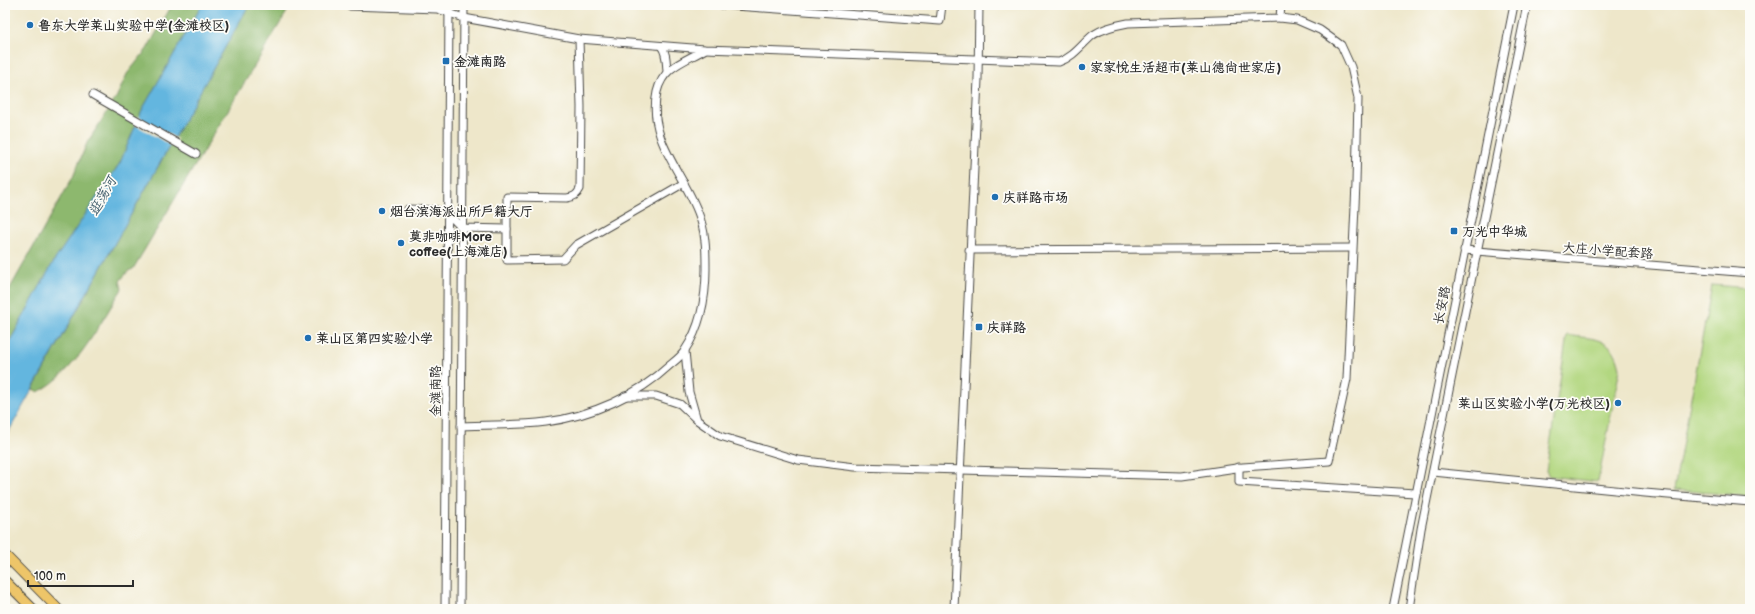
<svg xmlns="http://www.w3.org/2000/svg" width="1755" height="614" viewBox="0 0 1755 614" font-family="'Balsamiq Sans','LXGW WenKai TC',sans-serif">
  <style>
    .green { fill: #b2d780; stroke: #6e8156 }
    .forest { fill: #8db86e; stroke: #5c724c }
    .water { fill: #63b6df; stroke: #477085 }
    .pier { fill: #eee7ca }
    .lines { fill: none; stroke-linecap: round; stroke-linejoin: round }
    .minor-casing { stroke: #484743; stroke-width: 9 }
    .major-casing { stroke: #484743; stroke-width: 11 }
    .minor { stroke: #fff; stroke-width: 7 }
    .major { stroke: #edc569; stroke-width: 9 }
    .poi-dot { fill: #1f6fb2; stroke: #fdfcf7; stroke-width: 1.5 }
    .labels { text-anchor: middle; stroke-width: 3.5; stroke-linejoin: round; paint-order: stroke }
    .poi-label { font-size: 13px; font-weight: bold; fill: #2b2b2b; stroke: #fdfcf7; text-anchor: start }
    .street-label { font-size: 13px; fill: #2b2b2b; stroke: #fdfcf7 }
    .water-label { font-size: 14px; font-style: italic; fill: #3f5c6a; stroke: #fdfcf7 }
  </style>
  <rect width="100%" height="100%" fill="#fdfcf7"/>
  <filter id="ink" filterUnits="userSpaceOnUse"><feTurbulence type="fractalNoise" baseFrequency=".025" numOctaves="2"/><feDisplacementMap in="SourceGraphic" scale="8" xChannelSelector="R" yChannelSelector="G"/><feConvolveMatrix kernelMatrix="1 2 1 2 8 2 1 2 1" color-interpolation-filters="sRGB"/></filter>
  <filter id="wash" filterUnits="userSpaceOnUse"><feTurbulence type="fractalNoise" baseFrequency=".012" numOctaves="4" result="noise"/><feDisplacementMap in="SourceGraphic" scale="16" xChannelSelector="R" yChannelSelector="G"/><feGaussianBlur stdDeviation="0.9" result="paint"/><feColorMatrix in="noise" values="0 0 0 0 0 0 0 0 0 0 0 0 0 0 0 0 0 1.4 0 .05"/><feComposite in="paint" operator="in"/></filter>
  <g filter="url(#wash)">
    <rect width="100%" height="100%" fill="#eee7ca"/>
    <g class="green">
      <path d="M1712,285L1750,288V496L1674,490Z"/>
      <path d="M1567,335C1595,340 1613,335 1620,368L1598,482L1549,476L1546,471Z"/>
    </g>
    <g class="forest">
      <path d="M172,5H202L142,110L120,163L54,261L5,350V297L73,177L87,143L116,98L127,74L147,49Z"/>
      <path d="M249,5H291L133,269L128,271L120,281L122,289C100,323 75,374 38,392L33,389Z"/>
    </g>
    <path class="water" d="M202,5H249L5,438V350L54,261L120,163L142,110Z"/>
    <path class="pier" d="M137,116L177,139L173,147L134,124Z"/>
  </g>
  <g filter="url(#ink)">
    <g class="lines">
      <defs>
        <g id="minor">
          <path d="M722,5L940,21L942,5"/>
          <path d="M350,6L437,9L464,18L579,39L705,49L1059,62C1074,57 1082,44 1093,35C1103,28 1117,25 1128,23L1280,18L1281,5"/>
          <path d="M661,46C667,53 666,62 667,71"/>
          <path d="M93,95L196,154"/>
          <path d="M408,209L437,210L448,214L462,228L507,229V197L567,198C574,197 577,195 580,189L581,107L579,39"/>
          <path d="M507,229V260L563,259L576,245L684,183"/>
          <path d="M969,250L1352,248"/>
          <path d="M1464,250L1750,273"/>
          <path d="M685,351L689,392L697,420L720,436L798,460L855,467L1182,476L1243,467L1329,461L1347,379L1356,184L1358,98L1351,67L1341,45L1320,30L1297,20L1280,18"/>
          <path d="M625,396H656L680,404L696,419"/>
          <path d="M461,426C489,424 518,426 546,422C591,416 637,396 670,365C675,361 682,356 685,350C701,326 706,296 706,269C706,253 706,237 701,221C689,178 646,142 657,92C663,67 683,62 704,50"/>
          <path d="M1239,467V482L1415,493"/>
          <path d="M1433,472L1645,493L1750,502"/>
          <path d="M445,609L449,5"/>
          <path d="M460,609L464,5"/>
          <path d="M954,609L978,79L979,5"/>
          <path d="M1393,609L1514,5"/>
          <path d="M1409,609L1421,529L1527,5"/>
        </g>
        <g id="major">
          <path d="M5,555L58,609"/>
          <path d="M5,581L33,609"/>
        </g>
      </defs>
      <use href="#minor" class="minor-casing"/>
      <use href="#major" class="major-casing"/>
      <use href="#minor" class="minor"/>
      <use href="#major" class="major"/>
    </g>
  </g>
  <g class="poi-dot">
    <circle cx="30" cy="25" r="4"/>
    <rect x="442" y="57" width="8" height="8" rx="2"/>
    <circle cx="1082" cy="67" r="4"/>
    <circle cx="995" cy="197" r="4"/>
    <circle cx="382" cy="211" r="4"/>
    <rect x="1450" y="227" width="8" height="8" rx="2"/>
    <circle cx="401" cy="243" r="4"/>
    <rect x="975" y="323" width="8" height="8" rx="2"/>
    <circle cx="308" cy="338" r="4"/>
    <circle cx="1618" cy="403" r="4"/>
  </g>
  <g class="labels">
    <g class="poi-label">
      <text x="38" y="30">鲁东大学莱山实验中学(金滩校区)</text>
      <text x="454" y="66">金滩南路</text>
      <text x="1090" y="72">家家悦生活超市(莱山德尚世家店)</text>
      <text x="1003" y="202">庆祥路市场</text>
      <text x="390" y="216">烟台滨海派出所户籍大厅</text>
      <text x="1462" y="236">万光中华城</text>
      <text x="409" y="241">莫非咖啡More<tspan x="409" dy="15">coffee(上海滩店)</tspan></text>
      <text x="987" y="332">庆祥路</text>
      <text x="316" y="343">莱山区第四实验小学</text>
      <text x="1610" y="408" text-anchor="end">莱山区实验小学(万光校区)</text>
    </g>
    <g class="street-label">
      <text transform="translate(1608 250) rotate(4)" y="5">大庄小学配套路</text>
      <text transform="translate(1441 305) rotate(-79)" y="5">长安路</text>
      <text transform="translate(435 391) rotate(-90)" y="5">金滩南路</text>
    </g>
    <g class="water-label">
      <text transform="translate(102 196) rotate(-61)" y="5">逛荡河</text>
    </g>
  </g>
  <rect width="1755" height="614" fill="none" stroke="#fdfcf7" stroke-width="20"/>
  <path d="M28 580v6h105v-6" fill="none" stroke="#2b2b2b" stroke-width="2"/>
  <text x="34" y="580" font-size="12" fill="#2b2b2b" stroke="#fdfcf7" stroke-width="3" paint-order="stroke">100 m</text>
</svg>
